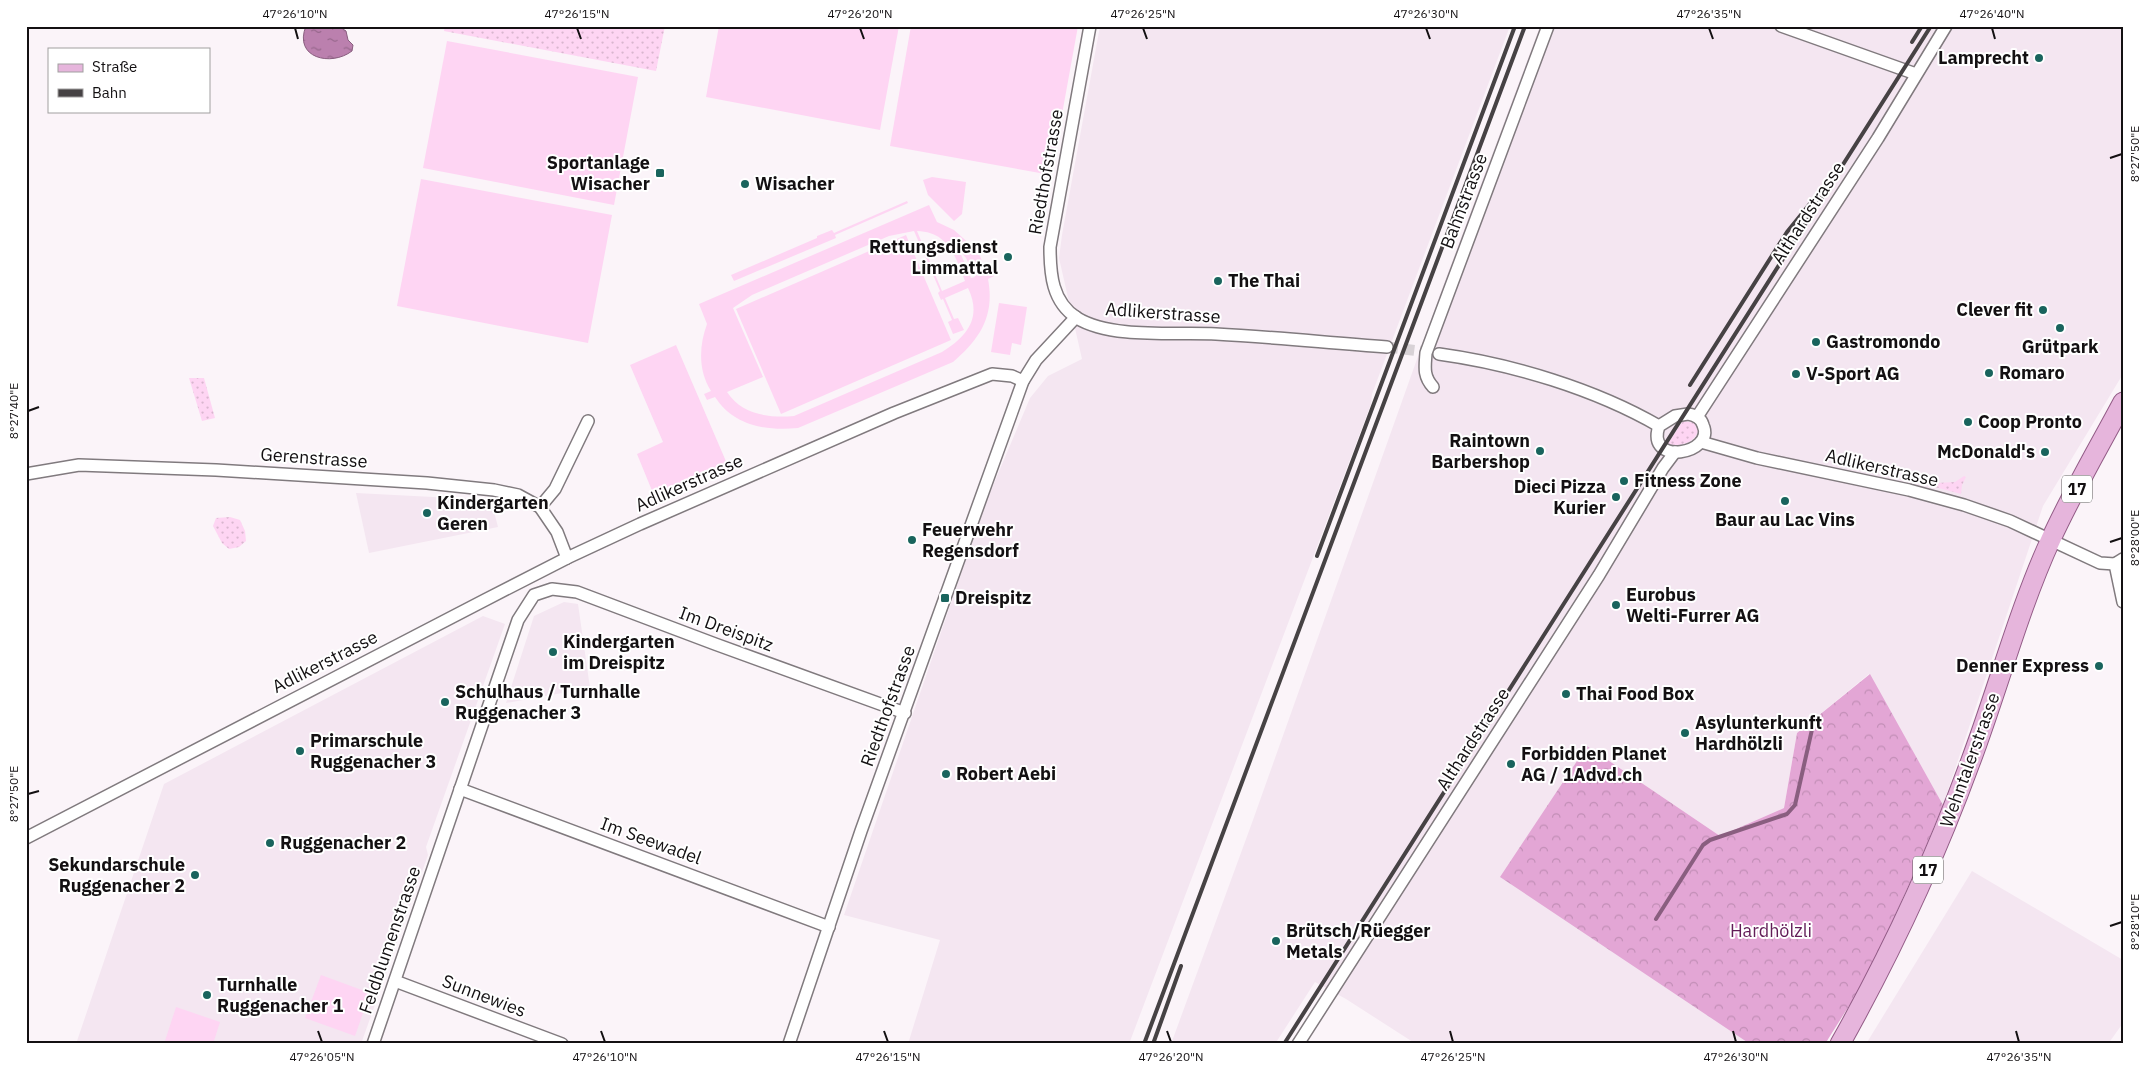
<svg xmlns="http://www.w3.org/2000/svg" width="2149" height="1070" viewBox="0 0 2149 1070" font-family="'IBM Plex Sans',sans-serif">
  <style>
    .built { fill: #f4e6f1 }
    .grass { fill: url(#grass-dots) }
    .forest { fill: url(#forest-crowns) }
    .pitch { fill: #fed5f3; fill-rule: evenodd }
    .water { fill: url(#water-ripples); stroke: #895e7f }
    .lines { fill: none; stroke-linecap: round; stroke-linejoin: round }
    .stream { stroke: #895e7f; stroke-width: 4 }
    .minor-tunnel { stroke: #d8d2d6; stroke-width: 11; stroke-dasharray: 11 5.5; stroke-linecap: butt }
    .minor-casing { stroke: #807a7e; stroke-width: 14 }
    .primary-casing { stroke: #925b86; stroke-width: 21 }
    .minor { stroke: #fff; stroke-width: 11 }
    .primary { stroke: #e6b5dc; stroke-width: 19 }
    .rail { stroke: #464244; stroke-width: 4 }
    .ticks { fill: none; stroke: #131012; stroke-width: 2 }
    .poi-dot { fill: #19645d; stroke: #fff; stroke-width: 2 }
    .labels { text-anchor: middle; stroke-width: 4; stroke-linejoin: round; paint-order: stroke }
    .shield { fill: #fff; stroke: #5a5859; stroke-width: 1 }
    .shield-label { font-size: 16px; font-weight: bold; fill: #131012 }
    .poi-label { font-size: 18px; font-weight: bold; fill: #131012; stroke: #fff; text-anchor: start }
    .street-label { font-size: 18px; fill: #131012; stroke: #fff }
    .park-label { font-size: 18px; fill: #621c57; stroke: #fff }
    .neatline { fill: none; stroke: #131012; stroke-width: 2 }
    .ticks-label { font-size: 12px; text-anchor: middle; fill: #131012 }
  </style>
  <defs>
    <pattern id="grass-dots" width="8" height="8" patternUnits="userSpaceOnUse" patternTransform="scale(1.25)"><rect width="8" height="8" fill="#fed5f3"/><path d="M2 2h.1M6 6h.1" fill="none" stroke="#d9b6cf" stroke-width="1.8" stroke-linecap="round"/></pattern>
    <pattern id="forest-crowns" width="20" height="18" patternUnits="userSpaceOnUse" patternTransform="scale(1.25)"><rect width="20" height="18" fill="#e3a6d5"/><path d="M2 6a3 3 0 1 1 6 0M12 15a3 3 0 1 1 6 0" fill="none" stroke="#c28eb6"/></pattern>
    <pattern id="water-ripples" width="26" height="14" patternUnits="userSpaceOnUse" patternTransform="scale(1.25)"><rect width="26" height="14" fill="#bb80ae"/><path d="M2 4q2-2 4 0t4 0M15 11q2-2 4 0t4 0" fill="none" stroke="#97678c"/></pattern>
  </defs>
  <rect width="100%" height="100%" fill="#fbf4f9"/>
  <g class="built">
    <path d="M1100,26H1510L1372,394L1371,404L1129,1044H908L940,940L844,915L984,507L1030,398L1048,376L1082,359L1059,258L1062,235Z"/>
    <path d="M1540,26H2123V374L2043,506L1943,805L1869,674L1797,733L1784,808L1720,836L1587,746L1750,1044H1416L1346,999L1315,982L1275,1044H1171L1253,820L1443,286Z"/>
    <path d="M356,493L491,500L498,527L369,553Z"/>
    <path d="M564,602L578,604L590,688L506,703L534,616Z"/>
    <path d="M483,616L505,624L426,847L428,855L361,1044H76L164,784Z"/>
    <path d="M1972,871L2123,960V1023L2108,1044H1866Z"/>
  </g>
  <g class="grass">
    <path d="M445,26H665L656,71L444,31Z"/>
    <path d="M189,378H204L215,418L202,421Z"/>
    <path d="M1683,421L1694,423L1698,431C1694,443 1680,447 1668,444Z"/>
    <path d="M1964,476L1966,477L1962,485L1961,494L1935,487L1937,483L1955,482Z"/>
    <path d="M230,517L240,520L245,531L246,541L239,547L229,549L222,543L213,526L216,518Z"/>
  </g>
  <path class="forest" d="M1870,674L1943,805L1922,856L1866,979L1825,1044H1750L1500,877L1587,746L1720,836L1784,808L1797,733Z"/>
  <g class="pitch">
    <path d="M719,26H899L880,130L706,97Z"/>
    <path d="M911,26H1078L1051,175L890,146Z"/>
    <path d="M447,41L638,77L614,205L423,168Z"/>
    <path d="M932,177L966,182L962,214L954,221L928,195L923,180Z"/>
    <path d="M421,179L612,215L588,343L397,306Z"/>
    <path d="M907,201L908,203L835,235L836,238L734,281L731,275L817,238V236L832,230L834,233Z"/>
    <path d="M929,205L937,222L954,230L972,246L980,256L986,272L993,269L994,276L988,279C995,316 980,339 953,362L798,428C766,431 734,426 715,397L707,400L704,394L711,391C698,370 699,346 707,324L699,304ZM914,231L940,291L938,293L941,300L943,299L952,320L948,322L953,334L964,330L958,318L954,319L945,298L968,288C982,317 968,336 942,352L794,416C769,418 742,415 727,392L763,377L733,308L752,295L889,236ZM917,231C948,232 955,255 965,281L942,291ZM959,250L966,258L975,277L971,278Z"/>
    <path d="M906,235L951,340L781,414L736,309Z"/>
    <path d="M999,303L1027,307L1021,345L1012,343L1010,355L991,352Z"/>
    <path d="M676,345L728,466L655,498L637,454L663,442L630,365Z"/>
    <path d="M321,975L370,993L355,1036L305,1018Z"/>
    <path d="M176,1007L220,1022L213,1044H164Z"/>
  </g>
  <path class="water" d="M306,26H329L332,29L340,27L346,31L348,40L353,45L352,51C331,67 293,58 306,26Z"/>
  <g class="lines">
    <path class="stream" d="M1656,919L1703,845L1710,840L1787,814L1795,805L1813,725"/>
    <path class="minor-tunnel" d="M1387,347L1435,353"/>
    <defs>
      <g id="minor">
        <path d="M1090,26L1050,247C1050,274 1052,302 1077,318C1111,339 1176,332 1216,334C1273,337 1330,343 1387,347"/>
        <path d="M1781,26L1916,74"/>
        <path d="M1439,354C1512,364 1595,389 1659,426"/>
        <path d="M1433,387C1423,376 1425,367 1426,353L1548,26"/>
        <path d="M1688,414C1695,415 1701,418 1703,425C1716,454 1645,467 1659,426L1675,416Z"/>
        <path d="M1697,417L1878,138L1946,26"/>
        <path d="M1701,442L1757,458L1909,490L1964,505L2010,521L2100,563L2115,564L2123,559"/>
        <path d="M26,474L79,465L216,470L427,483L494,490L518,495L540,507L557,532L567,558"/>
        <path d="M540,507L555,489L588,421"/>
        <path d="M2115,564L2123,602"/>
        <path d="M460,789L829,927"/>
        <path d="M26,838L485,600L567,558L640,524L894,413L992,374L1012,376L1023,381"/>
        <path d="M395,981L562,1044"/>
        <path d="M373,1044L518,620L534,595L552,589L577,592L715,644L905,713"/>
        <path d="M789,1044L861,831L1023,381L1036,360L1076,317"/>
        <path d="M1298,1044L1599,575L1663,468L1675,452"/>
      </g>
      <path id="primary" d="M1840,1044C1891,953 1934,861 1970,763C1998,689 2018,611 2051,539C2072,493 2099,447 2123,402"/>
    </defs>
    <use href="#minor" class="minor-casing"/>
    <use href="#primary" class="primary-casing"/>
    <use href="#minor" class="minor"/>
    <use href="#primary" class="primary"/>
    <g class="rail">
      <path d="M1912,42L1922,26"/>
      <path d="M1690,385L1787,232L1822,189"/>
      <path d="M1317,556L1515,26"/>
      <path d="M1144,1044L1525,26"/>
      <path d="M1153,1044L1181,966"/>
      <path d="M1284,1044L1931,26"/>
    </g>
  </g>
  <path class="ticks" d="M295,28L298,39M577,28L581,39M860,28L864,39M1143,28L1147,39M1426,28L1430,39M1709,28L1713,39M1992,28L1995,39M2110,158L2122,154M28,411L39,407M2110,542L2122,538M28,794L39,791M2110,926L2122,922M318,1031L322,1042M601,1031L605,1042M884,1031L888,1042M1167,1031L1171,1042M1450,1031L1453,1042M1733,1031L1736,1042M2016,1031L2019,1042"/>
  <g class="poi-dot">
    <circle cx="2039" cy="58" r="5"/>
    <rect x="655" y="168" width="10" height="10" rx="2.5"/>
    <circle cx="745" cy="184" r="5"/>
    <circle cx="1008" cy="257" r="5"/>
    <circle cx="1218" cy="281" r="5"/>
    <circle cx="2043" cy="310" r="5"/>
    <circle cx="2060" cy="328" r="5"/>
    <circle cx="1816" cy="342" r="5"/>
    <circle cx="1989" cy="373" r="5"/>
    <circle cx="1796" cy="374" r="5"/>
    <circle cx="1968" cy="422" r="5"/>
    <circle cx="1540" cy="451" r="5"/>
    <circle cx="2045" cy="452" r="5"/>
    <circle cx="1624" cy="481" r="5"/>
    <circle cx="1616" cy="497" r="5"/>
    <circle cx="1785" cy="501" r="5"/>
    <circle cx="427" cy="513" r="5"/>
    <circle cx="912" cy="540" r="5"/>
    <rect x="940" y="593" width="10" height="10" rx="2.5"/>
    <circle cx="1616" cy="605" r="5"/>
    <circle cx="553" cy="652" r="5"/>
    <circle cx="2099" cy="666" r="5"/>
    <circle cx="1566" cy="694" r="5"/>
    <circle cx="445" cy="702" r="5"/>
    <circle cx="1685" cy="733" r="5"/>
    <circle cx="300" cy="751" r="5"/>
    <circle cx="1511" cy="764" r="5"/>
    <circle cx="946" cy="774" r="5"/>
    <circle cx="270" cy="843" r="5"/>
    <circle cx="195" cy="875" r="5"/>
    <circle cx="1276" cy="941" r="5"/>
    <circle cx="207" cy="995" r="5"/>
  </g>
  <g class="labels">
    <g class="shield">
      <rect x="2062" y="475.5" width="30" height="27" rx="4"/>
      <rect x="1913" y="856.5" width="30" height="27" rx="4"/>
    </g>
    <g class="shield-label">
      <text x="2077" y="495">17</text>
      <text x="1928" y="876">17</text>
    </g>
    <g class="poi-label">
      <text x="2029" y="64" text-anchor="end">Lamprecht</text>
      <text x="650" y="169" text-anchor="end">Sportanlage<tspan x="650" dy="21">Wisacher</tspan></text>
      <text x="755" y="190">Wisacher</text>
      <text x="998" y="253" text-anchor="end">Rettungsdienst<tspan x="998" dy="21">Limmattal</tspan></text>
      <text x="1228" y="287">The Thai</text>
      <text x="2033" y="316" text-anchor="end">Clever fit</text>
      <text x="1826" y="348">Gastromondo</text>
      <text x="2060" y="353" text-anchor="middle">Grütpark</text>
      <text x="1999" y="379">Romaro</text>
      <text x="1806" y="380">V-Sport AG</text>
      <text x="1978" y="428">Coop Pronto</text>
      <text x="1530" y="447" text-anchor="end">Raintown<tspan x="1530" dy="21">Barbershop</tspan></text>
      <text x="2035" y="458" text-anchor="end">McDonald's</text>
      <text x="1634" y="487">Fitness Zone</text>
      <text x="1606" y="493" text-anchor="end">Dieci Pizza<tspan x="1606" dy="21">Kurier</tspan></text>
      <text x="437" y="509">Kindergarten<tspan x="437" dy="21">Geren</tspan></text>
      <text x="1785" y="526" text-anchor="middle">Baur au Lac Vins</text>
      <text x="922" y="536">Feuerwehr<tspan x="922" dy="21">Regensdorf</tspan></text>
      <text x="1626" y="601">Eurobus<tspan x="1626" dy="21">Welti-Furrer AG</tspan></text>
      <text x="955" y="604">Dreispitz</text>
      <text x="563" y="648">Kindergarten<tspan x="563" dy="21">im Dreispitz</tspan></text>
      <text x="2089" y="672" text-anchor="end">Denner Express</text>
      <text x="455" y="698">Schulhaus / Turnhalle<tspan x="455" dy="21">Ruggenacher 3</tspan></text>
      <text x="1576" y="700">Thai Food Box</text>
      <text x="1695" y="729">Asylunterkunft<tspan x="1695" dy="21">Hardhölzli</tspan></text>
      <text x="310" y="747">Primarschule<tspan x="310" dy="21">Ruggenacher 3</tspan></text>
      <text x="1521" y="760">Forbidden Planet<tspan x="1521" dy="21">AG / 1Advd.ch</tspan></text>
      <text x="956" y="780">Robert Aebi</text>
      <text x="280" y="849">Ruggenacher 2</text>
      <text x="185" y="871" text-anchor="end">Sekundarschule<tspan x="185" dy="21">Ruggenacher 2</tspan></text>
      <text x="1286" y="937">Brütsch/Rüegger<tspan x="1286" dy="21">Metals</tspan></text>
      <text x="217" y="991">Turnhalle<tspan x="217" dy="21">Ruggenacher 1</tspan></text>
    </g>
    <g class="street-label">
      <text transform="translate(1046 172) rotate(-80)" y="6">Riedthofstrasse</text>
      <text transform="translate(1464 201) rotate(-69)" y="6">Bahnstrasse</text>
      <text transform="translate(1808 213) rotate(-57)" y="6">Althardstrasse</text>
      <text transform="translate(1163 313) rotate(4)" y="6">Adlikerstrasse</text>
      <text transform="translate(314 458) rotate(4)" y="6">Gerenstrasse</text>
      <text transform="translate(1882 468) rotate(13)" y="6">Adlikerstrasse</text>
      <text transform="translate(689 483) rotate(-24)" y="6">Adlikerstrasse</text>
      <text transform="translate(726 629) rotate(20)" y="6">Im Dreispitz</text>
      <text transform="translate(325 662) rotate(-27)" y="6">Adlikerstrasse</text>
      <text transform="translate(888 706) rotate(-70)" y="6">Riedthofstrasse</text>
      <text transform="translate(1473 739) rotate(-57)" y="6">Althardstrasse</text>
      <text transform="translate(1970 760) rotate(-70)" y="6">Wehntalerstrasse</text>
      <text transform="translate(651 841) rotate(20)" y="6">Im Seewadel</text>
      <text transform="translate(390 940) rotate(-71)" y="6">Feldblumenstrasse</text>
      <text transform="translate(484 996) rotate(21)" y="6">Sunnewies</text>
    </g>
    <g class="park-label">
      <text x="1771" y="937">Hardhölzli</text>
    </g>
  </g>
  <rect width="2149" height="1070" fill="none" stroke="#ffffff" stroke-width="55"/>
  <rect x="48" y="48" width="162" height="65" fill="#ffffff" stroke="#a19fa0"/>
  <rect x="58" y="64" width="25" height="8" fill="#e6b5dc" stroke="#a19fa0"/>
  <text x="92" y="72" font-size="15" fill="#131012">Straße</text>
  <rect x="58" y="89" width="25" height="8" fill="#464244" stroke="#a19fa0"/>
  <text x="92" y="98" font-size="15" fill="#131012">Bahn</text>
  <rect x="28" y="28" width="2094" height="1014" class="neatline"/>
  <g class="ticks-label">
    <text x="295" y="18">47°26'10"N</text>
    <text x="577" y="18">47°26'15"N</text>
    <text x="860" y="18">47°26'20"N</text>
    <text x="1143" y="18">47°26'25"N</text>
    <text x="1426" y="18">47°26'30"N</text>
    <text x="1709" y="18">47°26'35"N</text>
    <text x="1992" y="18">47°26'40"N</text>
    <text transform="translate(2135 154) rotate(-90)" y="4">8°27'50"E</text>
    <text transform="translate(14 411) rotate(-90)" y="4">8°27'40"E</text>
    <text transform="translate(2135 538) rotate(-90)" y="4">8°28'00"E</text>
    <text transform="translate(14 794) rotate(-90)" y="4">8°27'50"E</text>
    <text transform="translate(2135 922) rotate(-90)" y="4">8°28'10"E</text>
    <text x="322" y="1061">47°26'05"N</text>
    <text x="605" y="1061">47°26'10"N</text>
    <text x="888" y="1061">47°26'15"N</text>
    <text x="1171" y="1061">47°26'20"N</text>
    <text x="1453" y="1061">47°26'25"N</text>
    <text x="1736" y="1061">47°26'30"N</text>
    <text x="2019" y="1061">47°26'35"N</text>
  </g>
</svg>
